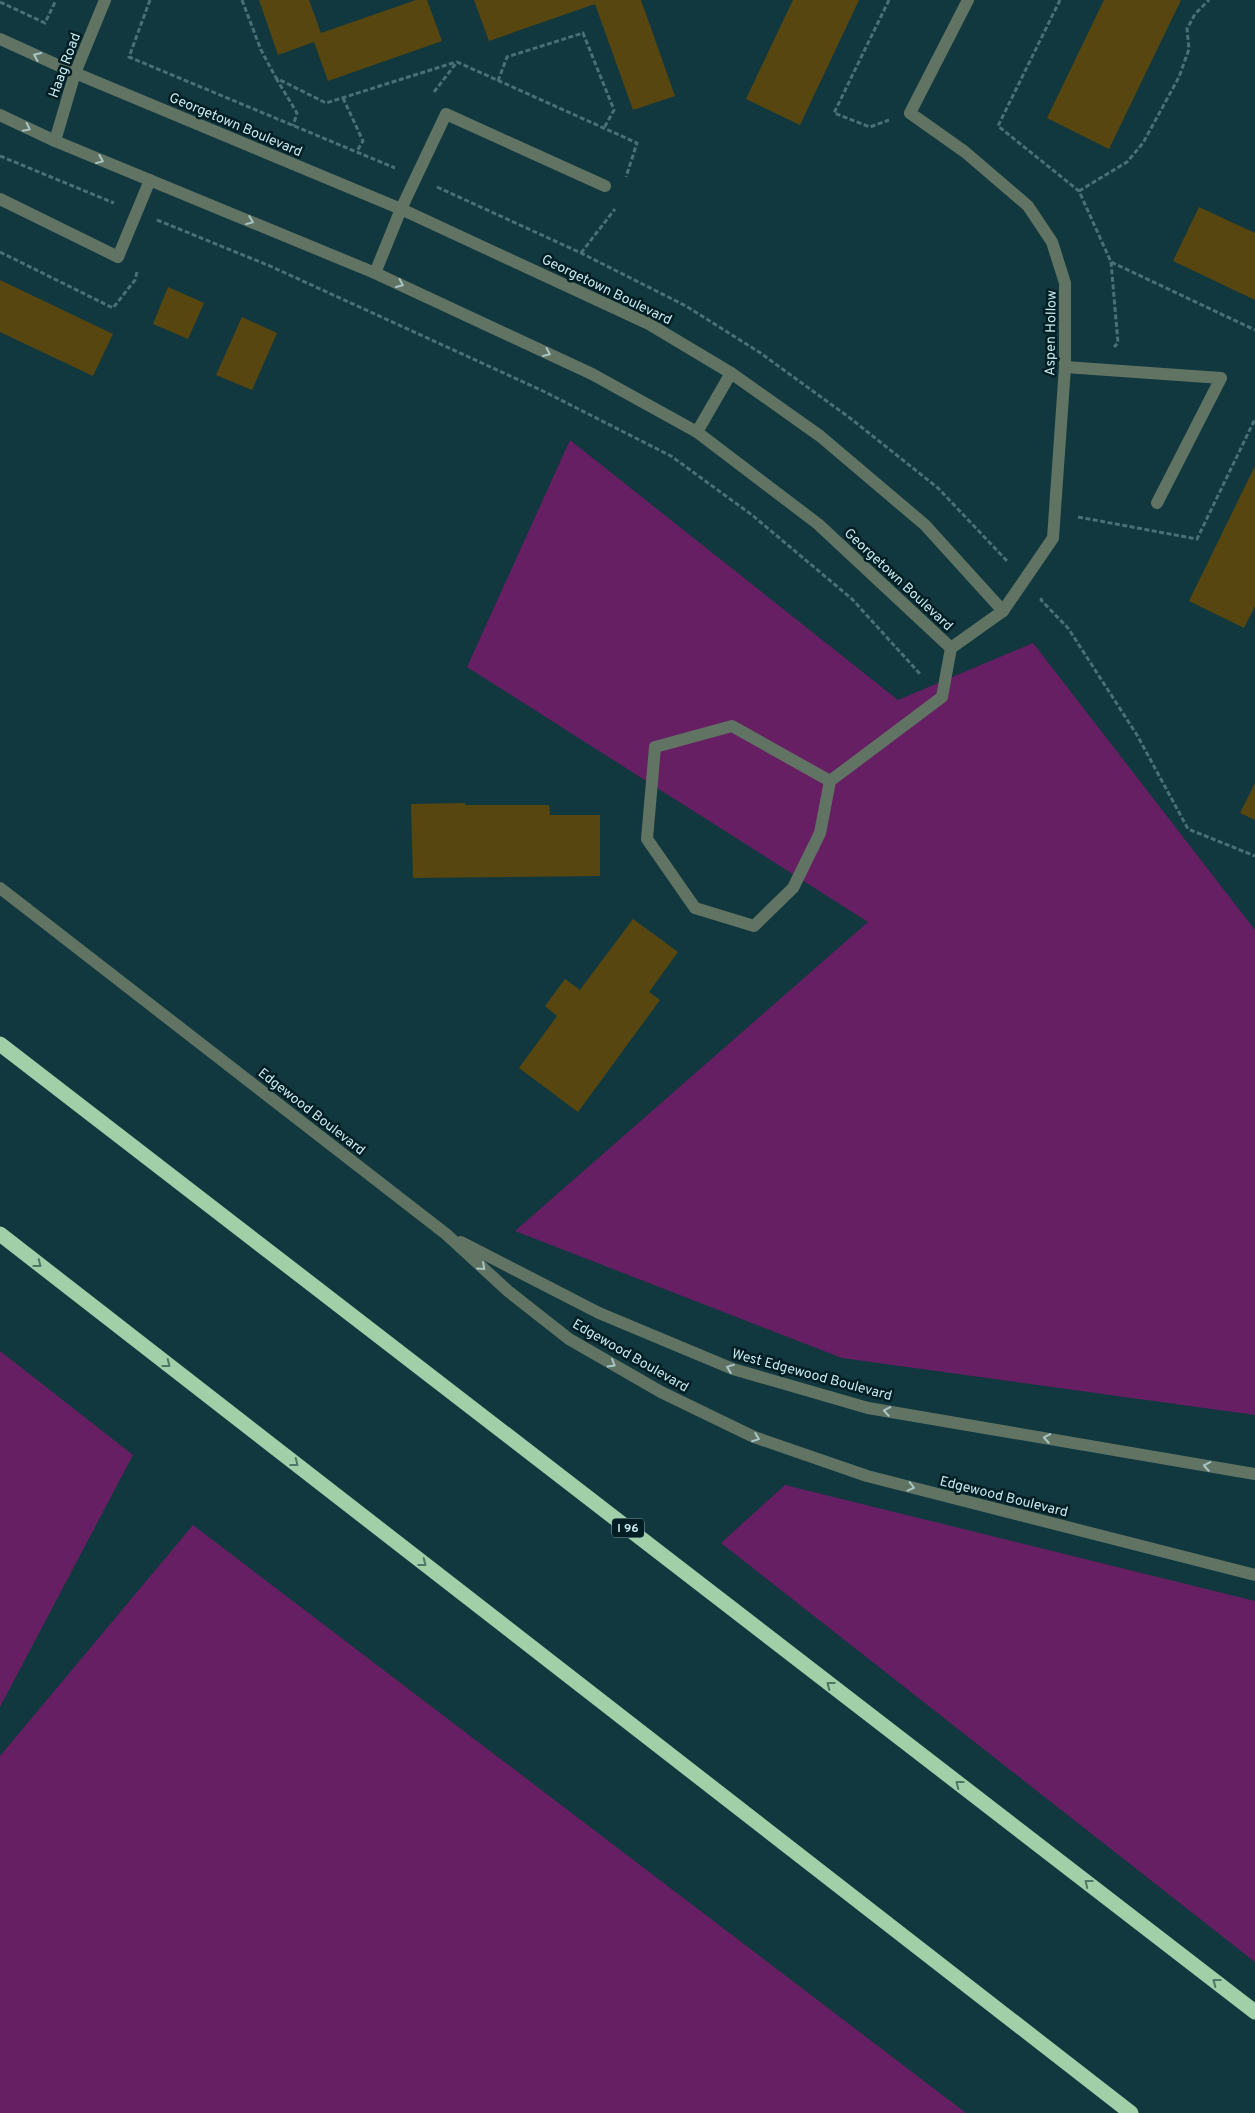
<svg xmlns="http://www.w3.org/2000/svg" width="1255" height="2113" viewBox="0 0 1255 2113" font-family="Overpass,sans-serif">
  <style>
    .green { fill: #661f62 }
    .building { fill: #584610 }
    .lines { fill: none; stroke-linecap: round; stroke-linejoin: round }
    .path { stroke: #4a6f76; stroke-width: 3; stroke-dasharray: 5 2.5; stroke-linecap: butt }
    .minor { stroke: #617464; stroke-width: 12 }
    .highway { stroke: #a0cfa8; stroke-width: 15 }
    .oneway { stroke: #a8c5c5 }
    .oneway2 { stroke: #507666 }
    .labels { text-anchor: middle; stroke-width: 5; stroke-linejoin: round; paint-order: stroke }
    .shield { fill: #001e23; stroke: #8babb2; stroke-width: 1 }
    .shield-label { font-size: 12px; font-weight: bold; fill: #c6e8ef }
    .street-label { font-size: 14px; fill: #c6e8ef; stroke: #001e23 }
  </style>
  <rect width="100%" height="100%" fill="#11383e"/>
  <g class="green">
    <path d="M570,440L898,700L1033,643L1255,930V1415L842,1358L515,1231L868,922L467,667Z"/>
    <path d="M0,1351L133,1455L0,1707Z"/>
    <path d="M785,1485L1255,1601V1962L721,1543Z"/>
    <path d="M193,1525L966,2113H0V1756Z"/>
  </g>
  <g class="building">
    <path d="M259,0H309L321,33L416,0H427L442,41L328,81L314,42L278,55Z"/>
    <path d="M474,0H641L675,96L633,110L595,4L489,41Z"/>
    <path d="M793,0H859L800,125L746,99Z"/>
    <path d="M1104,0H1181L1109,149L1047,118Z"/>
    <path d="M1199,207L1255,233V300L1173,261Z"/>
    <path d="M0,280L113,334L93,376L0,332Z"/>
    <path d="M168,287L204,303L188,339L153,324Z"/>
    <path d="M242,317L277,333L252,390L216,375Z"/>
    <path d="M1255,466V606L1244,628L1189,601Z"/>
    <path d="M1255,783V820L1240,813Z"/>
    <path d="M465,803V805H549L550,815H600V876L413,878L411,804Z"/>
    <path d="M633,919L678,952L649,992L660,1000L578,1112L519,1068L557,1016L545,1006L565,979L580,990Z"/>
  </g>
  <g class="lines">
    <g class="path">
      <path d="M150,0L129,57L395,168"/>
      <path d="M242,0L261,50L276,78L326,103L456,62"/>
      <path d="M889,0L834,113L870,127L889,120"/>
      <path d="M1060,0L998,126L1079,191L1111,262L1255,330"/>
      <path d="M0,2L45,23L56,0"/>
      <path d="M276,78L297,113L293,126"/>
      <path d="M498,81L507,57L583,33L614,110L604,128"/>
      <path d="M434,92L457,62L637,143L626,177"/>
      <path d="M343,98L363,141L357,151"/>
      <path d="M0,156L114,203"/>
      <path d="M437,187L581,253L686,306L759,352L850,418L938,488L1008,562"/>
      <path d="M1079,191L1127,162L1143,143L1179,77L1189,49L1187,29L1195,14L1209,0"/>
      <path d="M157,220L270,266L543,391L671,456L752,515L852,599L921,675"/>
      <path d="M0,252L113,308L135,280L137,272"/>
      <path d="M581,253L615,209"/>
      <path d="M1111,262L1118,343L1114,347"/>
      <path d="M1078,517L1197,539L1255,419"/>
      <path d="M1042,598L1041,600L1068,628L1137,735L1188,829L1255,856"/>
    </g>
    <g class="minor">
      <path d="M968,0L910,113L965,152L1028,206L1052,242L1065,283V367L1053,538L1003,611"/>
      <path d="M0,39L75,73L401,209L649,324L731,373L820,436L925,525L1003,611L951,648L818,524L697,432L592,374L375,273L55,141L0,115"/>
      <path d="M55,141L75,73L105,0"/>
      <path d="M0,199L118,257L150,180"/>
      <path d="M375,273L401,209L446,114L605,186"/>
      <path d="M1065,367L1221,378L1157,503"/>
      <path d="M697,432L731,373"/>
      <path d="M830,781L820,833L793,888L754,926L695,908L647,839L655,747L732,726L830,781L942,697L951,648"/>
      <path d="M0,888L446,1234L508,1291L569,1339L661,1392L754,1437L867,1476L1255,1575"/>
      <path d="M461,1242L599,1313L733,1369L868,1408L1255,1474"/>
    </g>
    <g class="highway">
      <path d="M0,1044L1255,2012"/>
      <path d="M0,1234L1131,2113"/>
    </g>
  </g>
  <defs><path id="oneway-chevron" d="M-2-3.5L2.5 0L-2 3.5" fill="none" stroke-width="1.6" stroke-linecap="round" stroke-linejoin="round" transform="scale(1.25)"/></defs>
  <g class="oneway">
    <use href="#oneway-chevron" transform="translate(37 56) rotate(-156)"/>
    <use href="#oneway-chevron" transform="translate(27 128) rotate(26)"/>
    <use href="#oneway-chevron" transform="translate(100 160) rotate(22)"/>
    <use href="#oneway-chevron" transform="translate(250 221) rotate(22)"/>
    <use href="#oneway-chevron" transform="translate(400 284) rotate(25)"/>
    <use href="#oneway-chevron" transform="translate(547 353) rotate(25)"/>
    <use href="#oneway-chevron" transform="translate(482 1267) rotate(42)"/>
    <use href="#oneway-chevron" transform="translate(612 1364) rotate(30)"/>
    <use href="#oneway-chevron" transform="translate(730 1368) rotate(-159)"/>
    <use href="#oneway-chevron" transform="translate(887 1411) rotate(-170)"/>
    <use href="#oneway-chevron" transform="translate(756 1438) rotate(21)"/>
    <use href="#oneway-chevron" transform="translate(1047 1438) rotate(-170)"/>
    <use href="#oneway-chevron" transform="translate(1207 1466) rotate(-170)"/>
    <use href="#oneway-chevron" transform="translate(911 1487) rotate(14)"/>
  </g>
  <g class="oneway2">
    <use href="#oneway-chevron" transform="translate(38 1264) rotate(38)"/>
    <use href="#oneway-chevron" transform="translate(167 1364) rotate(38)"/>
    <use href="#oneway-chevron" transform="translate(295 1463) rotate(38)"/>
    <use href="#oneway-chevron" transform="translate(423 1563) rotate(38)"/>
    <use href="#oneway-chevron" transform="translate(830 1685) rotate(-142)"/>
    <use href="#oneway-chevron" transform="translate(959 1784) rotate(-142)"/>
    <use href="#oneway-chevron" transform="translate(1088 1883) rotate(-142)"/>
    <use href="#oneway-chevron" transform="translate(1216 1982) rotate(-142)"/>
  </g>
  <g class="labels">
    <rect class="shield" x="612" y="1518.5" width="32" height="19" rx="4"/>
    <g class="shield-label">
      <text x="628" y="1532">I 96</text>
    </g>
    <g class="street-label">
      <text transform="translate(64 65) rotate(-70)" y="5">Haag Road</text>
      <text transform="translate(236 124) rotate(23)" y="5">Georgetown Boulevard</text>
      <text transform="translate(607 289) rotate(26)" y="5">Georgetown Boulevard</text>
      <text transform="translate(1050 333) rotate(-89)" y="5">Aspen Hollow</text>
      <text transform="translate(899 579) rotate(43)" y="5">Georgetown Boulevard</text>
      <text transform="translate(312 1111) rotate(38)" y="5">Edgewood Boulevard</text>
      <text transform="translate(631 1355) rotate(30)" y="5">Edgewood Boulevard</text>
      <text transform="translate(812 1374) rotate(15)" y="5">West Edgewood Boulevard</text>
      <text transform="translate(1004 1496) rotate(14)" y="5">Edgewood Boulevard</text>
    </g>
  </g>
</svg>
